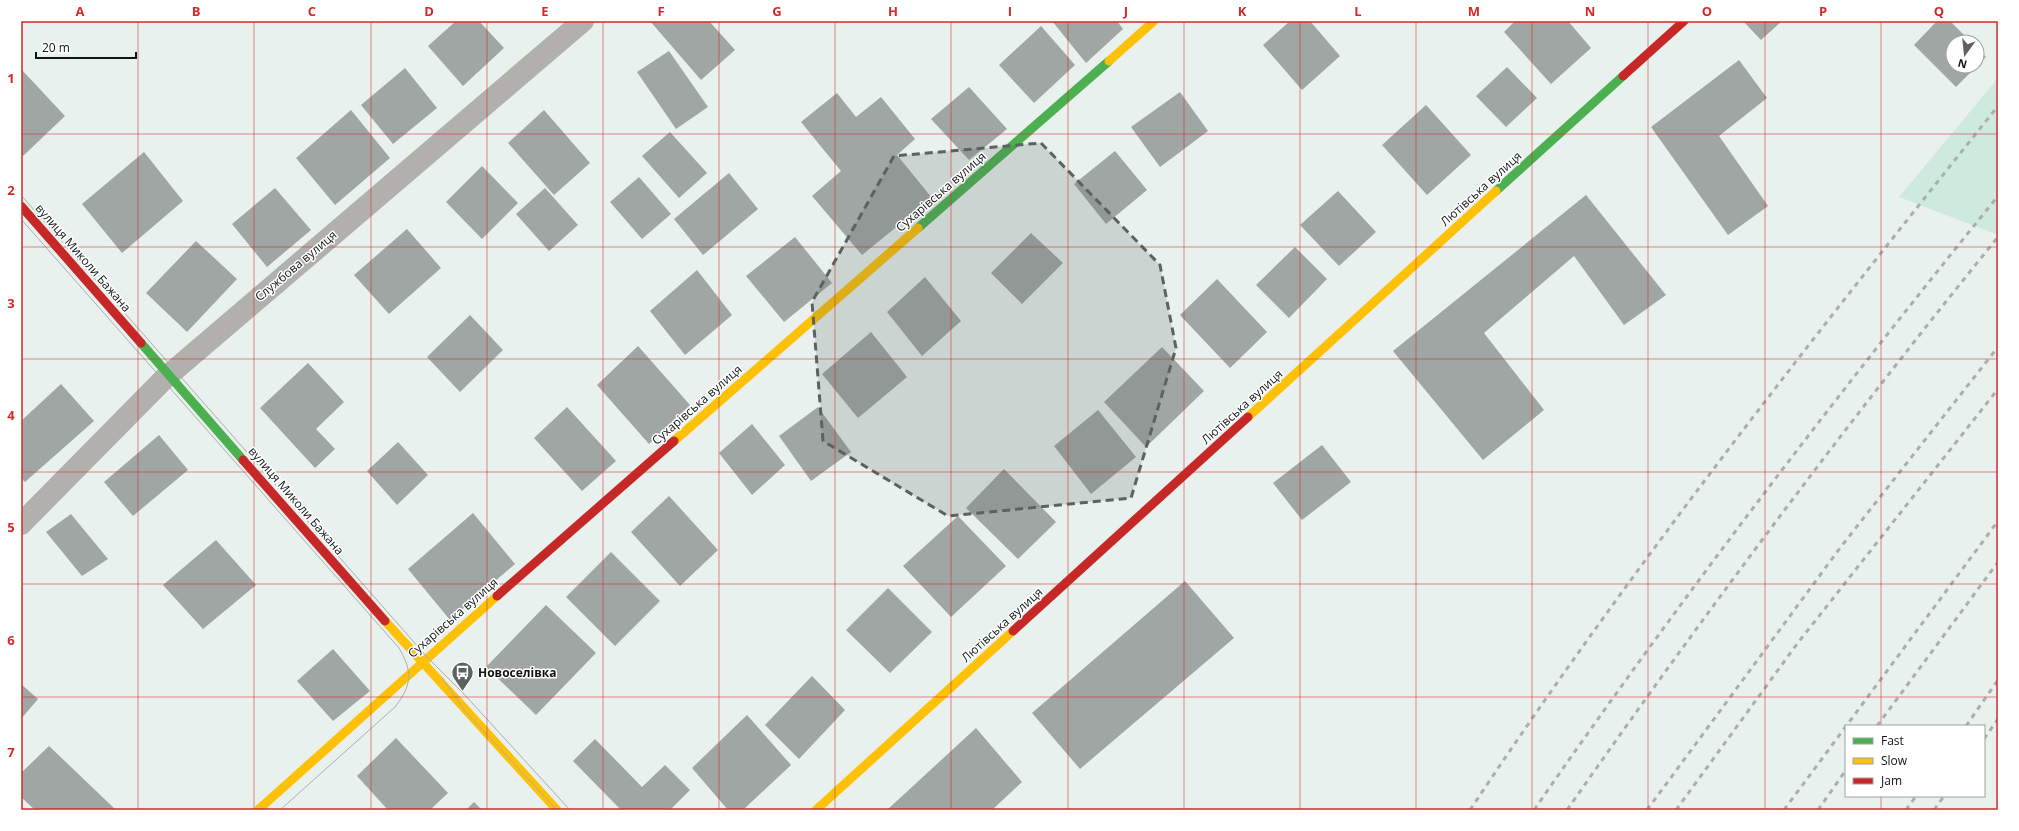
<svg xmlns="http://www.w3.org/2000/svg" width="2019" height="831" viewBox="0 0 2019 831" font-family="'Open Sans',sans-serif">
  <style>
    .green { fill: #ceeade }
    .building { fill: #9fa6a3 }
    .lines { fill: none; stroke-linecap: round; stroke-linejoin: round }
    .street { stroke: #b2b0ad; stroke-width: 22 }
    .fast { stroke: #4caf50; stroke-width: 9 }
    .slow { stroke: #ffc107; stroke-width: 9 }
    .jam { stroke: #c62828; stroke-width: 9 }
    .tram { stroke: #acaeac; stroke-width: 1 }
    .rail { stroke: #acaeac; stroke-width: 3; stroke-dasharray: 5 5; stroke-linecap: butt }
    .marked { fill: #5b625f; fill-opacity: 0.2; stroke: #5b625f; stroke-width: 3; stroke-dasharray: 8 5; stroke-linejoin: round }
    .grid { fill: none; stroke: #d62828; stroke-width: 1; stroke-opacity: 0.55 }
    .labels { text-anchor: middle; stroke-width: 3; stroke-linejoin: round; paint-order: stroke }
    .street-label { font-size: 12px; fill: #0f1513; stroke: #fff }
    .poi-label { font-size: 12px; font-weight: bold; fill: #0f1513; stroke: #fff; text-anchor: start }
    .neatline { fill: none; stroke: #d62828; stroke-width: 1.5 }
    .grid-label { font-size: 13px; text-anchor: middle; font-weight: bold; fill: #d62828 }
  </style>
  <rect width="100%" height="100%" fill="#e8f1ed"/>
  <path class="green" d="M1998,78V235L1899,197Z"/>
  <g class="building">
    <path d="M456,21H479L504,48L463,86L428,46Z"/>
    <path d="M650,21H709L735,50L701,80Z"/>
    <path d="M1052,21H1117L1123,29L1086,63Z"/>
    <path d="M1290,21H1310L1340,56L1302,90L1263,45Z"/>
    <path d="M1515,21H1568L1591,48L1551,84L1504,32Z"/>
    <path d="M1743,21H1782L1761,40Z"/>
    <path d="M1937,21H1950L1971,42H1953V66H1977L1956,87L1914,45Z"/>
    <path d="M1041,26L1075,65L1034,103L999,65Z"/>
    <path d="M1977,48L1986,57L1977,66Z"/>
    <path d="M669,51L708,107L676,129L637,72Z"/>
    <path d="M1739,60L1767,98L1719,136L1768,206L1728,235L1651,127Z"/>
    <path d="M1507,67L1537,98L1506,127L1476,96Z"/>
    <path d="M405,68L437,108L393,144L361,105Z"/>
    <path d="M21,69L65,116L23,156L21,154Z"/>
    <path d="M969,87L1007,129L969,160L931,119Z"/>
    <path d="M1180,92L1208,131L1160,167L1131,127Z"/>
    <path d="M837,93L856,117L881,97L915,139L897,155L932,198L862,255L812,196L841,171L801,122Z"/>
    <path d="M1426,105L1471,155L1427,195L1382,145Z"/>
    <path d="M351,110L390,158L335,205L296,158Z"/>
    <path d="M544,110L590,163L554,195L508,143Z"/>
    <path d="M670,132L707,173L679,198L642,156Z"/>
    <path d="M1115,151L1147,190L1106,224L1074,184Z"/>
    <path d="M144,152L183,201L122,253L82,204Z"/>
    <path d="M482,166L518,203L482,239L446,202Z"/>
    <path d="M729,173L758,209L703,255L674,219Z"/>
    <path d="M639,177L671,214L642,239L610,202Z"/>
    <path d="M275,188L311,230L267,267L232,224Z"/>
    <path d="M545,188L578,225L549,251L516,214Z"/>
    <path d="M1338,191L1376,232L1339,266L1300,225Z"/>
    <path d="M1586,195L1666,295L1624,325L1574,256L1484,333L1544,410L1483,460L1393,351Z"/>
    <path d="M407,229L441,268L389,314L354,275Z"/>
    <path d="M1031,233L1063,263L1022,304L991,273Z"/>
    <path d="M795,237L832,283L784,322L746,276Z"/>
    <path d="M196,241L237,279L187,332L146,293Z"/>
    <path d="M1295,247L1327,279L1289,318L1256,285Z"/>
    <path d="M697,270L732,315L685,355L650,311Z"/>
    <path d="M925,277L961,321L922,356L887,312Z"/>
    <path d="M1217,279L1267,332L1230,368L1180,315Z"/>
    <path d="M470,315L503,350L460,392L427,357Z"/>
    <path d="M871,332L907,377L858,418L822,374Z"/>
    <path d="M638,346L690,405L649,444L597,385Z"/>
    <path d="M1162,347L1204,391L1146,447L1104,402Z"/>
    <path d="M308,363L344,402L316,429L335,449L315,468L260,408Z"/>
    <path d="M61,384L94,421L25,482L21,478V421Z"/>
    <path d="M567,407L616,461L582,491L534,438Z"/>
    <path d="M818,407L851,452L811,481L779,436Z"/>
    <path d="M1098,410L1136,457L1091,494L1054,446Z"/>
    <path d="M752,424L785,465L752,495L719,453Z"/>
    <path d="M159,435L188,470L133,516L104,482Z"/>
    <path d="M398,442L428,475L397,505L367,471Z"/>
    <path d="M1322,445L1351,482L1302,520L1273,483Z"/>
    <path d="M1004,469L1056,522L1018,559L966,508Z"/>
    <path d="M669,496L718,550L680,586L631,532Z"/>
    <path d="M473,513L515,564L450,620L408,569Z"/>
    <path d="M71,514L108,559L82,576L46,532Z"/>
    <path d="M958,516L1006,566L951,617L903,566Z"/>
    <path d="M216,540L256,585L203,629L163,585Z"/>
    <path d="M611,552L660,601L615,646L566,597Z"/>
    <path d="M1185,581L1234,638L1080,769L1032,713Z"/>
    <path d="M888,588L932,632L890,673L846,630Z"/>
    <path d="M546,605L596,653L536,715L486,667Z"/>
    <path d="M333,649L370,691L333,721L297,681Z"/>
    <path d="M812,676L845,710L799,759L765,725Z"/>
    <path d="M21,684L38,699L21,719Z"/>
    <path d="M747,715L791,765L743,810H728L692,768Z"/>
    <path d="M976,728L1022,782L992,810H887Z"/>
    <path d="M396,738L448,793L430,810H388L357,776Z"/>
    <path d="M595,739L642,787L665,765L690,790L670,810H621L573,761Z"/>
    <path d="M49,746L116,810H35L21,797V773Z"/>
    <path d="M474,802L482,810H466Z"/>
  </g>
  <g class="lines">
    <path class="street" d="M21,524L164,379L583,21"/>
    <g class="fast">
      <path d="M1496,191L1623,76"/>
      <path d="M918,228L1109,61"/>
      <path d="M141,343L243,460"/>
    </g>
    <g class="slow">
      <path d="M1109,61L1154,21"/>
      <path d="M1248,417L1496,191"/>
      <path d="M674,441L918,228"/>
      <path d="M385,621L557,810"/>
      <path d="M258,810L497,596"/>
      <path d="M816,810L1013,631"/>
    </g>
    <g class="jam">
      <path d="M1623,76L1684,21"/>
      <path d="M21,206L141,343"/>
      <path d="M243,460L385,621"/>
      <path d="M497,596L674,441"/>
      <path d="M1013,631L1248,417"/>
    </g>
    <g class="tram">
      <path d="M21,195L427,657L463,693L570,810"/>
      <path d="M21,219L399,648C413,672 412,685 395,707L280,810"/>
      <path d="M442,678L465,711L557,810"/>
    </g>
    <g class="rail">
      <path d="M1877,726L1998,562"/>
      <path d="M1966,726L1998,680"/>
      <path d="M1984,739L1998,719"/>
      <path d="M1470,810C1632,566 1815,335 1998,106"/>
      <path d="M1534,810C1680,599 1836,396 1998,196"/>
      <path d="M1567,810C1704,614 1847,423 1998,237"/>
      <path d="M1647,810L1840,548L1998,347"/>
      <path d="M1676,810L1797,644L1998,389"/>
      <path d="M1784,810L1998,521"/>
      <path d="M1818,810L1846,770"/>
      <path d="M1906,810L1916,796"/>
      <path d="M1934,810L1944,796"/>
    </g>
  </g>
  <path class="marked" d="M1041,143L1160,265L1176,348L1131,498L948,516L823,441L812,302L894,156Z"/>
  <path class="grid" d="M138,21V810M254,21V810M371,21V810M487,21V810M603,21V810M719,21V810M835,21V810M951,21V810M1068,21V810M1184,21V810M1300,21V810M1416,21V810M1532,21V810M1648,21V810M1765,21V810M1881,21V726M21,134H1998M21,247H1998M21,359H1998M21,472H1998M21,584H1998M21,697H1998M1881,796V810"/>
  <defs>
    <symbol id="bus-pin" viewBox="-11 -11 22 30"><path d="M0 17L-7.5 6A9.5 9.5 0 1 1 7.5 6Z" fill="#5b625f" stroke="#fff"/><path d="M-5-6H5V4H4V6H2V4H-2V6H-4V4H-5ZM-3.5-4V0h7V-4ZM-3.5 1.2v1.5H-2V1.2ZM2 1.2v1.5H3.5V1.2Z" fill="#fff"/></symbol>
  </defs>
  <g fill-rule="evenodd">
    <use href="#bus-pin" x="450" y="660" width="25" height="34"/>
  </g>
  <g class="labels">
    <g class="street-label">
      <text transform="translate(1481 189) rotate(-42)" y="4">Лютівська вулиця</text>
      <text transform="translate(941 192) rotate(-41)" y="4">Сухарівська вулиця</text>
      <text transform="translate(83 258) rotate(49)" y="4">вулиця Миколи Бажана</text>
      <text transform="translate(296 266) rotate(-40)" y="4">Службова вулиця</text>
      <text transform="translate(697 405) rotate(-41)" y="4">Сухарівська вулиця</text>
      <text transform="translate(1242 407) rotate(-42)" y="4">Лютівська вулиця</text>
      <text transform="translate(296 501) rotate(49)" y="4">вулиця Миколи Бажана</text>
      <text transform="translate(453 618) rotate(-41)" y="4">Сухарівська вулиця</text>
      <text transform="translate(1002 625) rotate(-42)" y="4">Лютівська вулиця</text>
    </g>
    <g class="poi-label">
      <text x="478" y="677">Новоселівка</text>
    </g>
  </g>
  <rect width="2019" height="831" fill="none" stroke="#ffffff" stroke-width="44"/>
  <rect x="1845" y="725" width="140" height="72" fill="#ffffff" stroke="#9fa1a1"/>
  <rect x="1853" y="738" width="20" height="6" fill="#4caf50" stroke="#9fa1a1"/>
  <text x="1881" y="745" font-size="12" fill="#0f1513">Fast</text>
  <rect x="1853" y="758" width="20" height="6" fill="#ffc107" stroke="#9fa1a1"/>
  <text x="1881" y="765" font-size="12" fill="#0f1513">Slow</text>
  <rect x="1853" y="778" width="20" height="6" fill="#c62828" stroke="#9fa1a1"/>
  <text x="1881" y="785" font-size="12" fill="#0f1513">Jam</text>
  <g transform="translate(1965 54) rotate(195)"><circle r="19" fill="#ffffff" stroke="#9fa1a1"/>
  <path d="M0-3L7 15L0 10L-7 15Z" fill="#5b625f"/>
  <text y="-6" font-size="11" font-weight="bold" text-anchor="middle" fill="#0f1513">N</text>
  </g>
  <path d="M36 52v6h100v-6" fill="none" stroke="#0f1513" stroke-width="2"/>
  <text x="42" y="52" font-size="12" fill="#0f1513" stroke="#ffffff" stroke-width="3" paint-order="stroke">20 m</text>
  <rect x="22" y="22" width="1975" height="787" class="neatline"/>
  <g class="grid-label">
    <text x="80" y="16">A</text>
    <text x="196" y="16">B</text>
    <text x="312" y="16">C</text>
    <text x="429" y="16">D</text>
    <text x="545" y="16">E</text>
    <text x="661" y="16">F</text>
    <text x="777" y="16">G</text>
    <text x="893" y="16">H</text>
    <text x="1010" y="16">I</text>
    <text x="1126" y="16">J</text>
    <text x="1242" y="16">K</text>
    <text x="1358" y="16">L</text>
    <text x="1474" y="16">M</text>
    <text x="1590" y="16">N</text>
    <text x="1707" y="16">O</text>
    <text x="1823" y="16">P</text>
    <text x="1939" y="16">Q</text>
    <text x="11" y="83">1</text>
    <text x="11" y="195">2</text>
    <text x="11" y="308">3</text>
    <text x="11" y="420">4</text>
    <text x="11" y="532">5</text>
    <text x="11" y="645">6</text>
    <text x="11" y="757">7</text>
  </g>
</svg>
